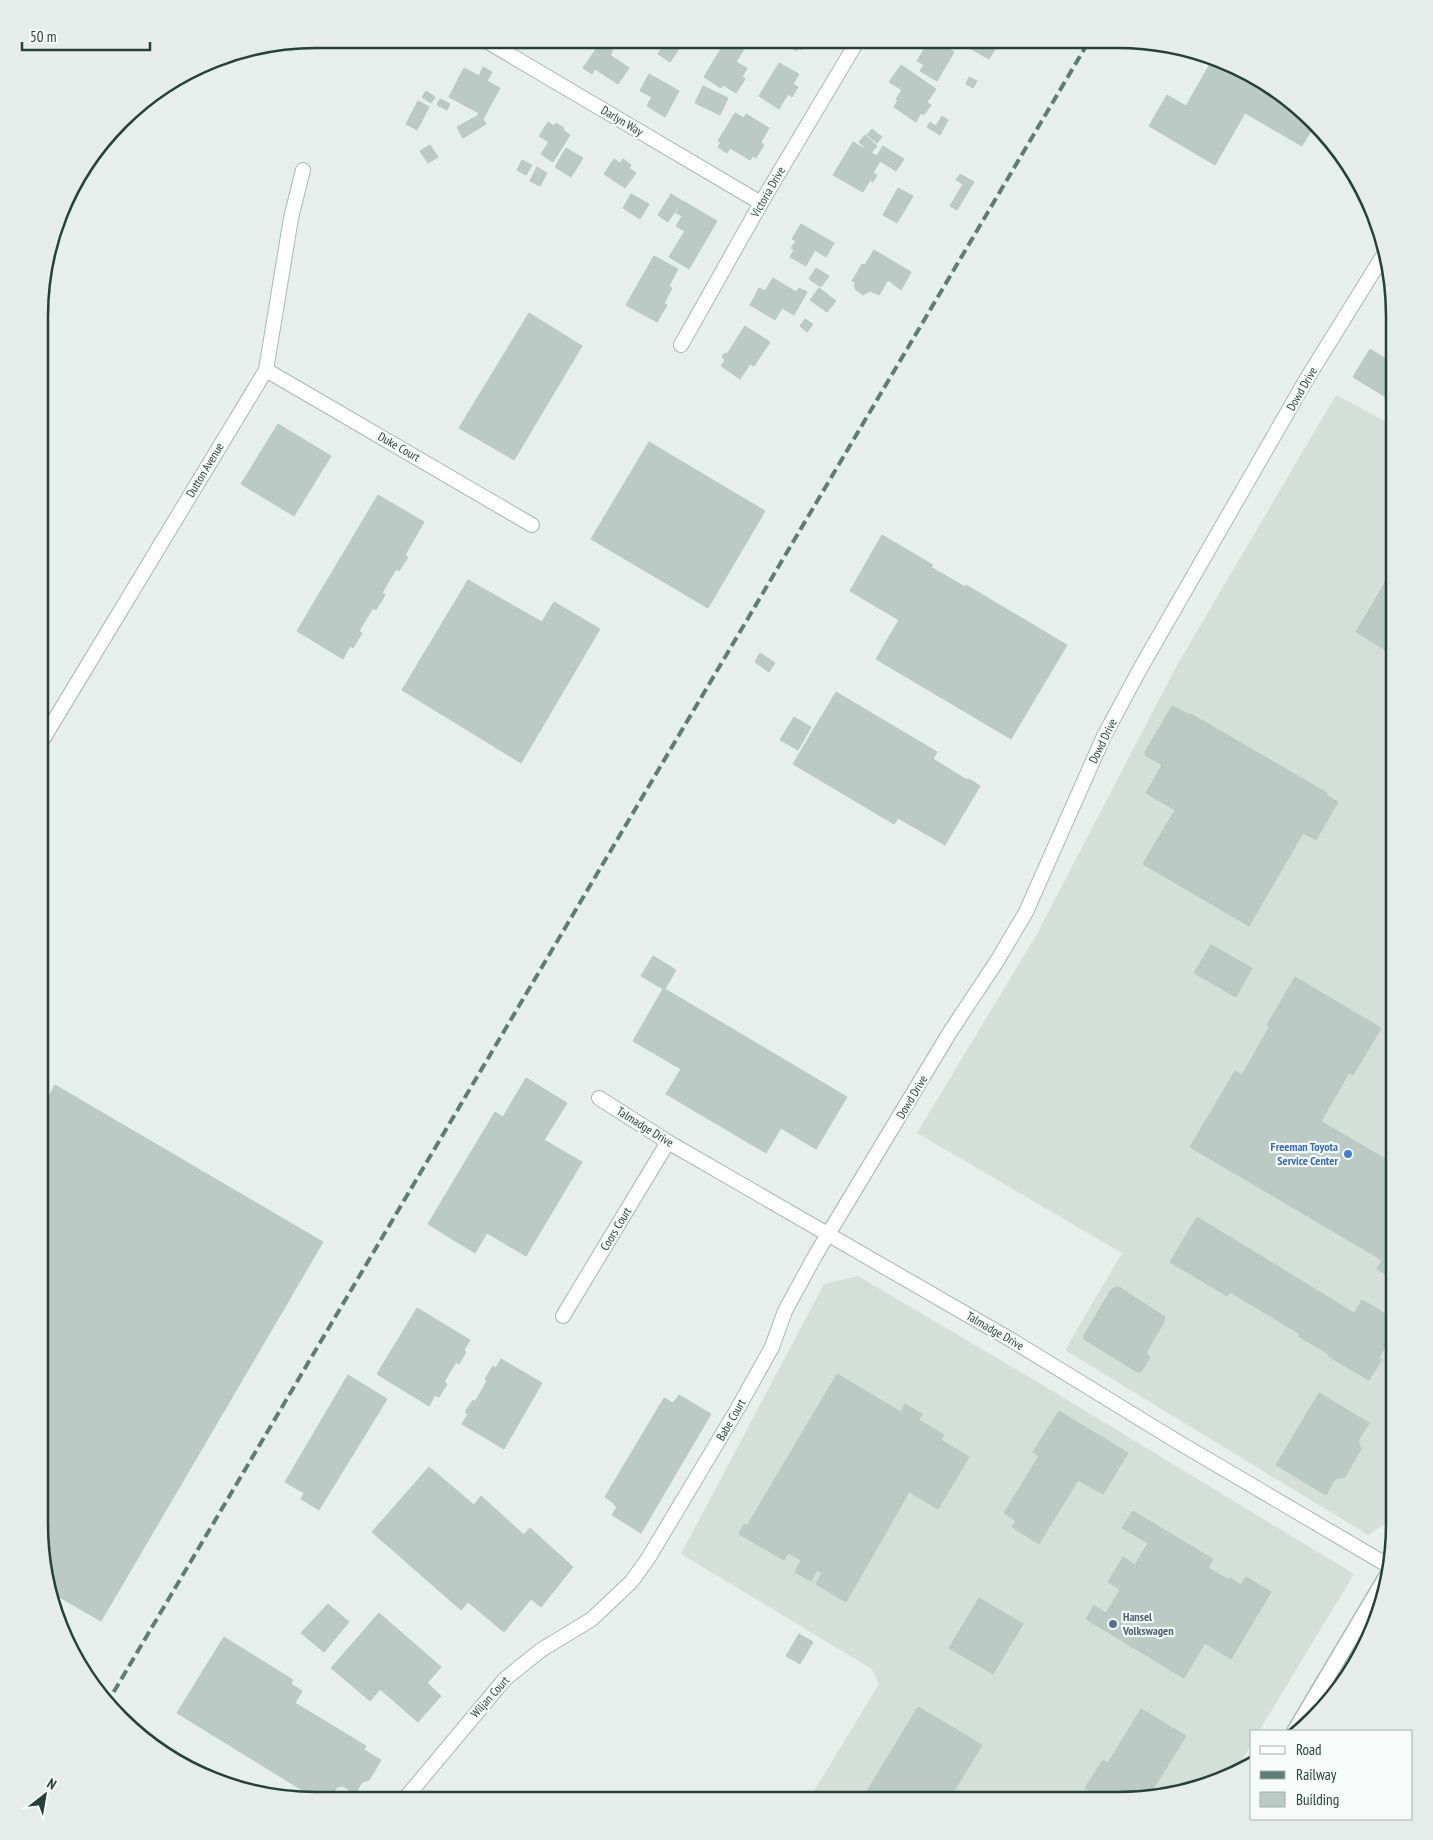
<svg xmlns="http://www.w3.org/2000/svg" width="1433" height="1840" viewBox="0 0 1433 1840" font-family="'PT Sans Narrow',sans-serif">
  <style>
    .built { fill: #d4dfda }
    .building { fill: #bbcac4; stroke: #b8c9c2 }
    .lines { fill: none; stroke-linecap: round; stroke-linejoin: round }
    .street-casing { stroke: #a8b8b2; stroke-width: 16 }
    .secondary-casing { stroke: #a4bbb3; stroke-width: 18 }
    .street { stroke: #fff; stroke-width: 14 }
    .secondary { stroke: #fff; stroke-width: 15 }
    .rail { stroke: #5f7d75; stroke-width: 4; stroke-dasharray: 10 5; stroke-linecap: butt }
    .shop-dot { fill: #3f7fe0; stroke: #f7fbf9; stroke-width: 2 }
    .service-dot { fill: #5c6f8a; stroke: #f7fbf9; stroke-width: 2 }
    .labels { text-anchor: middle; stroke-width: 4.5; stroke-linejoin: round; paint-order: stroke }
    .street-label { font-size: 12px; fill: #24423a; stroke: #f7fbf9 }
    .shop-label { font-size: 12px; font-weight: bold; fill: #366cbe; stroke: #f7fbf9; text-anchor: end }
    .service-label { font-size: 12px; font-weight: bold; fill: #4e5e75; stroke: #f7fbf9; text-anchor: start }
    .rim { fill: none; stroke: #24423a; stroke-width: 2.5 }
  </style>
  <rect width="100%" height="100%" fill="#e6efeb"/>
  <g class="built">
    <path d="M1336,395L1394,426V1511L1386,1523L1368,1535L1065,1350L1122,1253L917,1133L1037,934L1176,667Z"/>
    <path d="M858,1276L1041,1384L1354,1574L1259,1731H1252V1744L1234,1773L1190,1792L1136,1801H808L879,1684L872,1669L681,1554L824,1284Z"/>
  </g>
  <g class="building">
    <path d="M667,40L684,41L670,62L658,54Z"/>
    <path d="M779,40H808L802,50L799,48L797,51Z"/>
    <path d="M929,41H936L954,52L937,81L920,71L924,65L917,61Z"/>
    <path d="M960,41H1000L989,59L959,42Z"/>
    <path d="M601,42L613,51L610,55L629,68L618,84L595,69L592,74L583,68Z"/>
    <path d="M725,42L735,49L737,45L744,49L736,62L747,68L742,77L745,79L736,93L723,85L721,88L704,77Z"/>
    <path d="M1214,57L1223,60L1272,85L1315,124L1302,146L1245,113L1215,165L1149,126L1167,95L1186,106Z"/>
    <path d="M779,63L799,74L793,84L798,87L792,97L788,94L779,109L759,96Z"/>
    <path d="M901,65L936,89L927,102L931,105L924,115L921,113L916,122L894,107L898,100L896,99L902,90L889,82Z"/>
    <path d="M483,67L492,72L487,81L500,88L483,119L486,124L463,138L457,127L477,116L479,113L449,97L464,68L479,76Z"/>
    <path d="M649,74L679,91L665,117L647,106L652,97L640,91Z"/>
    <path d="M969,77L977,81L973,88L966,84Z"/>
    <path d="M703,86L728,98L720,115L695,103Z"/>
    <path d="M426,91L435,97L431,103L422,97Z"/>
    <path d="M440,99L450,104L447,110L437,105Z"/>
    <path d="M418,101L429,107L417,130L406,124Z"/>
    <path d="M735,113L744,118L746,114L769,128L761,142L764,145L756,158L753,156L750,160L730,148L727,153L718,147L721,142L718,141Z"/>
    <path d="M942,116L948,120L940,135L927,127L930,122L936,126Z"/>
    <path d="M548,122L554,126L556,123L564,128L563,130L570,135L553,162L541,154L549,142L539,136Z"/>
    <path d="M872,129L882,137L877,143L867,135Z"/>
    <path d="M865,135L877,146L871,153L859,142Z"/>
    <path d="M853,142L877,156L883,146L904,159L896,171L880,161L873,173L877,175L873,182L870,180L863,192L833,175Z"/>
    <path d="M430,145L438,157L428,163L420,151Z"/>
    <path d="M566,148L583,158L571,177L555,167Z"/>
    <path d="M614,159L620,163L623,159L631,165L629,168L636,173L625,188L604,174Z"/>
    <path d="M522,160L532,165L526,175L517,170Z"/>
    <path d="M537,167L547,173L540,186L530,181Z"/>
    <path d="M960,174L974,182L957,210L950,206L963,184L956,180Z"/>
    <path d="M898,188L913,196L897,223L883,215Z"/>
    <path d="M631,194L649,204L640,219L623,208Z"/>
    <path d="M671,194L682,201L668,222L658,215Z"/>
    <path d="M683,201L717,221L689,269L669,257L685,231L676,226L682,216L676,213Z"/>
    <path d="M801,224L834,243L826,257L815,250L806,266L790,257L794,250L791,248L796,241L792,239Z"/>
    <path d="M874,250L911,272L901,290L888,280L879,295L870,291L863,295L856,290L854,285L856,283L852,281L862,264L865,265Z"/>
    <path d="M654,256L678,269L669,286L672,288L664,303L667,305L657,322L626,305Z"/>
    <path d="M816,268L829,276L821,287L809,279Z"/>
    <path d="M773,278L796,292L799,288L807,292L794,315L782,308L775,320L750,305L759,288L765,291Z"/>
    <path d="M819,288L836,301L827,312L810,300Z"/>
    <path d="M529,313L582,346L514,460L459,428Z"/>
    <path d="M805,319L813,324L807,332L800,326Z"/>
    <path d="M745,326L770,342L754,366L750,364L740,379L721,366L725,360L722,357L725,353L727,354Z"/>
    <path d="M1370,349L1394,364V402L1353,377Z"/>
    <path d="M278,424L331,456L294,516L241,484Z"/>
    <path d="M649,442L765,511L708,608L591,539Z"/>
    <path d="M378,495L424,522L405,555L408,557L399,571L396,569L382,593L385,595L376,610L373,608L359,631L362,633L353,648L350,646L343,659L297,631Z"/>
    <path d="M882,535L933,565L931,567L965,587L966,585L1067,645L1011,739L876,659L899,620L850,591Z"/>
    <path d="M1394,567V614L1392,618L1394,619V655L1356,632Z"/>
    <path d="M468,580L542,622L554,602L600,629L521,763L402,690Z"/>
    <path d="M760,653L775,663L769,672L755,662Z"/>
    <path d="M836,692L937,752L933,759L967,780L969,779L980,786L945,845L898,818L894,824L793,764Z"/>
    <path d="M1172,706L1190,715L1191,714L1327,793L1326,795L1338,802L1316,840L1303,833L1249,926L1143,864L1175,810L1146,793L1162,765L1146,756L1145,752Z"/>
    <path d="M794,717L811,727L798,750L780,740Z"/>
    <path d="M1394,906V923L1386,918Z"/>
    <path d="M1211,945L1252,968L1236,997L1194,973Z"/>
    <path d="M653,956L676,970L665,989L847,1097L816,1149L781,1128L766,1153L666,1094L681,1069L633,1041L663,989L641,976Z"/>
    <path d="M1295,977L1381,1028L1353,1075L1267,1025Z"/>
    <path d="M1270,1026L1349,1073L1321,1121L1242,1075Z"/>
    <path d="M1235,1071L1394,1164V1279L1377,1269L1382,1260L1190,1147Z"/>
    <path d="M526,1078L567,1103L544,1140L582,1162L526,1256L487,1233L475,1253L428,1224L495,1112L503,1117Z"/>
    <path d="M55,1085L323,1242L101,1621L47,1590L39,1525L40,1113Z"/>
    <path d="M1197,1217L1354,1313L1362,1300L1394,1319V1339L1389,1346L1386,1345L1379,1358L1382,1359L1369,1380L1328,1356L1329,1354L1298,1336L1300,1334L1230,1292L1227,1296L1170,1262Z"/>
    <path d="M1116,1287H1119L1165,1317L1164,1322L1146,1353L1150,1357L1141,1372H1137L1084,1339V1335L1111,1290Z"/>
    <path d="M417,1308L470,1340L464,1350L466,1352L459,1364L456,1362L444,1382L447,1384L439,1397L435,1395L429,1406L377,1374Z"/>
    <path d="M501,1359L542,1383L504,1449L462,1424L468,1414L465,1412L473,1400L475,1402L487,1381L485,1379L493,1366L496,1368Z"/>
    <path d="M837,1374L901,1412L905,1404L922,1414L919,1420L944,1435L941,1440L969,1457L938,1509L909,1492L846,1602L816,1584L822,1573L817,1570L811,1581L795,1572L801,1560L788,1553L784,1560L739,1534L744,1524L747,1526Z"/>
    <path d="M348,1375L387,1399L319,1510L301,1499L304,1493L285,1482Z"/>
    <path d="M1319,1393L1369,1423L1358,1441L1361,1449L1345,1477L1335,1479L1326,1495L1276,1465Z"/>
    <path d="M679,1395L711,1414L641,1533L612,1515L617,1507L614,1505L615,1504L605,1497L664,1398L673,1403Z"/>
    <path d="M1059,1411L1128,1453L1103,1494L1078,1480L1039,1544L1012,1527L1016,1521L1004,1513L1039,1456L1033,1452Z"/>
    <path d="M429,1467L474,1505L481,1496L524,1535L530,1528L573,1567L541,1607L531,1599L504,1632L468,1602L461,1610L372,1532Z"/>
    <path d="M1133,1511L1213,1559L1208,1568L1229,1580L1230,1578L1241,1585L1246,1577L1271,1592L1231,1659L1205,1643L1184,1678L1086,1619L1094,1606L1106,1613L1120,1590L1108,1582L1123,1557L1135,1565L1148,1543L1122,1528Z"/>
    <path d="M979,1598L1023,1624L993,1674L949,1648Z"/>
    <path d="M328,1604L349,1622L324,1652L301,1633Z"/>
    <path d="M379,1613L441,1667L427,1683L441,1696L418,1722L380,1689L370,1701L331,1668Z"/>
    <path d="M799,1634L813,1642L800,1664L786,1656Z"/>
    <path d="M224,1637L293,1680L291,1684L302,1691L295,1703L366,1746L364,1750L381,1760L369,1780L362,1782L355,1794L343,1786L337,1787L329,1799L318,1792L310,1795L177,1713Z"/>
    <path d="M918,1707L982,1745L948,1801H861Z"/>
    <path d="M1141,1709L1186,1736L1147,1799L1136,1801H1105L1085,1788L1103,1760L1108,1763Z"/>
  </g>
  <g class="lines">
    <defs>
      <g id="street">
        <path d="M483,39L761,203"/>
        <path d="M681,345L761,203L858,40"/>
        <path d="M266,370L532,525"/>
        <path d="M40,744L266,370L291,218L303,170"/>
        <path d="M599,1098L668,1142L1013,1341L1178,1442L1389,1566"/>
        <path d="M563,1316L668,1142"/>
        <path d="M403,1801L505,1679L541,1650L592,1619L632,1581L649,1557L738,1408L772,1347L785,1311L815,1256L950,1032L997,961L1026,912L1104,736L1140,669L1306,380L1386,251"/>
      </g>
      <path id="secondary" d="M1295,1731L1387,1576"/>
    </defs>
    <use href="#street" class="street-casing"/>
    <use href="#secondary" class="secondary-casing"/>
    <use href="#street" class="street"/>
    <use href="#secondary" class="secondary"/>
    <path class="rail" d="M106,1705L1089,41"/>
  </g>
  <circle class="shop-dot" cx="1348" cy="1154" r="5"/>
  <circle class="service-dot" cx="1113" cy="1624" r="5"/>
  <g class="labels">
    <g class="street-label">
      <text transform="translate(622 121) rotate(31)" y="4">Darlyn Way</text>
      <text transform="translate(768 192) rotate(-60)" y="4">Victoria Drive</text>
      <text transform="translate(1302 389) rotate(-60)" y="4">Dowd Drive</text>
      <text transform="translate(399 447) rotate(30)" y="4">Duke Court</text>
      <text transform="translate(205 470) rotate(-59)" y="4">Dutton Avenue</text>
      <text transform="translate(1103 741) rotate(-64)" y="4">Dowd Drive</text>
      <text transform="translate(912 1097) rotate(-59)" y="4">Dowd Drive</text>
      <text transform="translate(645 1127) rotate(32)" y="4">Talmadge Drive</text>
      <text transform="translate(616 1229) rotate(-59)" y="4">Coors Court</text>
      <text transform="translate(995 1331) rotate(30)" y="4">Talmadge Drive</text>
      <text transform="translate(731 1420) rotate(-60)" y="4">Babe Court</text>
      <text transform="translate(490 1697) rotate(-48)" y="4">Wiljan Court</text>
    </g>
    <g class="shop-label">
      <text x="1338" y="1151">Freeman Toyota<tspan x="1338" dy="14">Service Center</tspan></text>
    </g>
    <g class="service-label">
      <text x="1123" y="1621">Hansel<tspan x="1123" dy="14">Volkswagen</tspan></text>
    </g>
  </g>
  <path d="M0 0H1433V1840H0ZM316 48H1118A268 268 0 0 1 1386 316V1524A268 268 0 0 1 1118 1792H316A268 268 0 0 1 48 1524V316A268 268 0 0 1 316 48Z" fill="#e6ecea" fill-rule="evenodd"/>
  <path class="rim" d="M316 48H1118A268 268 0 0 1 1386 316V1524A268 268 0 0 1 1118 1792H316A268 268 0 0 1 48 1524V316A268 268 0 0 1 316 48Z"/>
  <rect x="1250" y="1730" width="162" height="90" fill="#f7fbf9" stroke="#a3b1ad"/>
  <rect x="1260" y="1746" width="25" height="8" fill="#ffffff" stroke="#a3b1ad"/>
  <text x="1296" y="1755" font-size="15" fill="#24423a">Road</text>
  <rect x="1260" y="1771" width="25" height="8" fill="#5f7d75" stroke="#a3b1ad"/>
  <text x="1296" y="1780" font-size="15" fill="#24423a">Railway</text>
  <rect x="1260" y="1792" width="25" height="15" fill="#bbcac4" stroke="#a3b1ad"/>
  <text x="1296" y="1805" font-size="15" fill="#24423a">Building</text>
  <g transform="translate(45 1795) rotate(31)" stroke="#f7fbf9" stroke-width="4" paint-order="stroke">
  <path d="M0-4L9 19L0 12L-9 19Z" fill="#24423a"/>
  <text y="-8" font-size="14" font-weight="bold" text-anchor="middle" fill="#24423a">N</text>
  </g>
  <path d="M22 42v8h128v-8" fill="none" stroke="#24423a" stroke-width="2.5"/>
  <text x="30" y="42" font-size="15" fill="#24423a" stroke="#f7fbf9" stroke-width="4" paint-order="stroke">50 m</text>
</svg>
